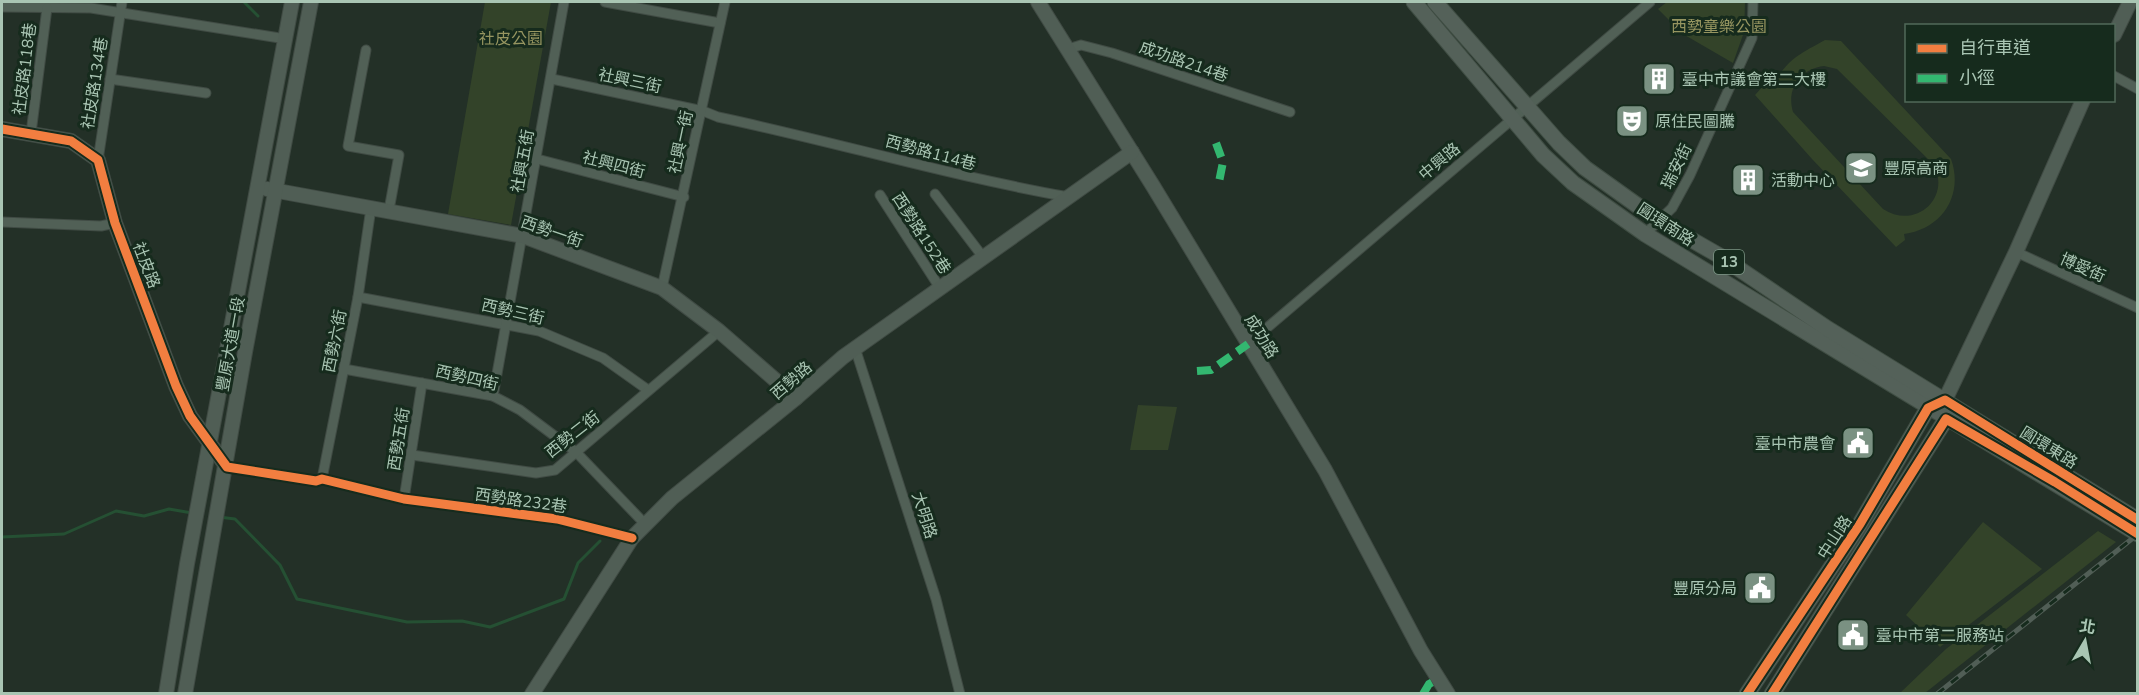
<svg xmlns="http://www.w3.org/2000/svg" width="2139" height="695" viewBox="0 0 2139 695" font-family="'Nunito Sans','Noto Sans TC',sans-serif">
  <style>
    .green { fill: #334329; fill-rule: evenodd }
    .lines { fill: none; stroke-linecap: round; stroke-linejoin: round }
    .stream { stroke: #255033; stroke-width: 3 }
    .street-casing { stroke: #404b44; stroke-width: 11 }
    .secondary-casing { stroke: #404b44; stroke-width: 16 }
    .primary-casing { stroke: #404e44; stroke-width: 17 }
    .street { stroke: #516056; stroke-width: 9 }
    .secondary { stroke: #505e55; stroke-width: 14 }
    .primary { stroke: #546159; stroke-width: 15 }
    .rail-casing { stroke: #515e56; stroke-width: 5 }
    .rail { stroke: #162b1d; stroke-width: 3; stroke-dasharray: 9; stroke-linecap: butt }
    .quiet { stroke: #33b770; stroke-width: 8; stroke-dasharray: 15 8; stroke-linecap: butt }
    .cycleway-casing { stroke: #162b1d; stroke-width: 13 }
    .cycleway { stroke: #f27e40; stroke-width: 9 }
    .labels { text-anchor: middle; stroke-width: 6; stroke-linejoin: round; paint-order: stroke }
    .shield { fill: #162b1d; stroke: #7d9786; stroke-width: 1.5 }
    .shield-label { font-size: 15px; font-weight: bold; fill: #a9c5b3 }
    .park-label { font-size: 16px; fill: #969560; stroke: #162b1d }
    .street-label { font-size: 16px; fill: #a9c5b3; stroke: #162b1d }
    .poi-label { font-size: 16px; fill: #a9c5b3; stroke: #162b1d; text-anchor: start }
  </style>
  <rect width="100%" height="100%" fill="#233027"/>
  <g class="green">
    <path d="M485,2H551L511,225L448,214Z"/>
    <path d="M1667,2H1745L1744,32L1733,63L1683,34L1658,9Z"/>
    <path d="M1825,40L1841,41L1951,159C1964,195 1942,229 1904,234L1905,240L1896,247L1812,159L1755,95L1765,84L1774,83C1789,58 1800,54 1825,40ZM1824,66L1837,69L1934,165C1951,199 1915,230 1883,209L1793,112C1786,89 1800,69 1824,66Z"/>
    <path d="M1138,405L1177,407L1168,450H1130Z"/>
    <path d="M1983,522L2042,569L1940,647L1906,615Z"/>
    <path d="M2098,531L2116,542L1925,693H1900L1946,649Z"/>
  </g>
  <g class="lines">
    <g class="stream">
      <path d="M244,2L258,16"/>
      <path d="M219,517L235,519L280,565L297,599L407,622L462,621L490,627L564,599L578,563L600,541"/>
      <path d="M2,537L64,534L116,511L144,516L169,509L192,513"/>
    </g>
    <defs>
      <g id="street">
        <path d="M605,2L720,23"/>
        <path d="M2,7L91,8L286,39"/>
        <path d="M1068,49L1081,45L1112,53L1290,112"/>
        <path d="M366,50L348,146L399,155L389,210"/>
        <path d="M2114,76L2138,89"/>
        <path d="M110,79L206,93"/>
        <path d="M552,79L703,111L718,117C836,142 950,176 1069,197"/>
        <path d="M31,133L47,8"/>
        <path d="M537,159L684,197"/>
        <path d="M98,160L122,2"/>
        <path d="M935,194L983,257"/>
        <path d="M880,195L940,288"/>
        <path d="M2,222L101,226L115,223"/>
        <path d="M1645,234L1672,208L1690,175L1752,38L1753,2"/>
        <path d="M2016,252L2138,308"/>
        <path d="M662,288L725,2"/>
        <path d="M358,297L539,331L603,358L648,390"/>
        <path d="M1248,344L1650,2"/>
        <path d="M855,348L936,599L960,694"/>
        <path d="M344,369L493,396L520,410L576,452L645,524"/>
        <path d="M493,396L564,2"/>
        <path d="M412,455L536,473L555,470L719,331"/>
        <path d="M227,467L316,481L322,479L404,499L557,519L632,538"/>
        <path d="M322,479L358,297L371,208"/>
        <path d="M404,499L422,383"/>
      </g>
      <g id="secondary">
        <path d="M1038,2L1153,186L1325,470L1421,651L1448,694"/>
        <path d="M2114,35L2130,2"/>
        <path d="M2,129L71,141L98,160L115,223L176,386L190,416L227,467"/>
        <path d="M267,189L523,236L662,288L719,331L796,398"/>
        <path d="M1945,400L2016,252L2083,100"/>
        <path d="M166,694L187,564L292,2"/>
        <path d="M185,694L245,352L311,2"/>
        <path d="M532,694L632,538L672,498L796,398L843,357L1132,152"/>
      </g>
      <g id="primary">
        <path d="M1414,2L1543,155L1573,183L1645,234L2138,534"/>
        <path d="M1435,2L1559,143L1585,168L1659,221L1720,256L1828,329L2138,520"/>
        <path d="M1747,694L1860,524L1928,408L1936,404"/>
        <path d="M1772,694L1946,419"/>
      </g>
    </defs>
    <use href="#street" class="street-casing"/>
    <use href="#secondary" class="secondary-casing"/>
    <use href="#primary" class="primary-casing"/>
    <use href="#street" class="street"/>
    <use href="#secondary" class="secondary"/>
    <use href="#primary" class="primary"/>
    <defs>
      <path id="rail" d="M1937,694L2138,534"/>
    </defs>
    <use href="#rail" class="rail-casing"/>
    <use href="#rail" class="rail"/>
    <g class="quiet">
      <path d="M1216,143L1223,162L1219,182"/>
      <path d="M1197,371L1211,370L1248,344"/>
      <path d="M1423,694L1429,684L1438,679"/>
    </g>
    <defs>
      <g id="cycleway">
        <path d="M2,129L71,141L98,160L115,223L176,386L190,416L227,467L316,481L322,479L404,499L557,519L632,538"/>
        <path d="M1747,694L1860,524L1928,408L1945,400L2138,520"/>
        <path d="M1772,694L1946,419L2055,482L2138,534"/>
      </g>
    </defs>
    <use href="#cycleway" class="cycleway-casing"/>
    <use href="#cycleway" class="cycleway"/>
  </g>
  <defs>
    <symbol id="building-square" viewBox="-11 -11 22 22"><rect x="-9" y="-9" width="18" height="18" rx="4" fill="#7a9182" stroke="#162b1d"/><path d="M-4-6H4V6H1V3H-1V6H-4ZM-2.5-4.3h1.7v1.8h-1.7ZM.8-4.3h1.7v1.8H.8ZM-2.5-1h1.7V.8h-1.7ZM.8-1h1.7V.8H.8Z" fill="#fff"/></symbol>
    <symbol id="theatre-square" viewBox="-11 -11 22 22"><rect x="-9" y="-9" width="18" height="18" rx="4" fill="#7a9182" stroke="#162b1d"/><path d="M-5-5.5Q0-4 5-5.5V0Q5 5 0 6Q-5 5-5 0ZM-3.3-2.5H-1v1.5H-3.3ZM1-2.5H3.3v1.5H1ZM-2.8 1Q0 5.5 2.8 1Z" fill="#fff"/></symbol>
    <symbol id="school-square" viewBox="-11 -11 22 22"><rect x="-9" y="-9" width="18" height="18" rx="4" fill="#7a9182" stroke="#162b1d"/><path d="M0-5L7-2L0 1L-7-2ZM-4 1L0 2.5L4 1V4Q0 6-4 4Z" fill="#fff"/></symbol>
    <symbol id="civic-square" viewBox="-11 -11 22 22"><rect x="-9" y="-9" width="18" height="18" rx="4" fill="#7a9182" stroke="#162b1d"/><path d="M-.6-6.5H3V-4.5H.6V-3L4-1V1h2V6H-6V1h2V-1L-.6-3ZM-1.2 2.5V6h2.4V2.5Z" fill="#fff"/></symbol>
  </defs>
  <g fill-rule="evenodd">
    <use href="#building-square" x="1640" y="60" width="38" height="38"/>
    <use href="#theatre-square" x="1613" y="102" width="38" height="38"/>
    <use href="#school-square" x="1842" y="149" width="38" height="38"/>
    <use href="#building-square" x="1729" y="161" width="38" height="38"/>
    <use href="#civic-square" x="1839" y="424" width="38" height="38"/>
    <use href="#civic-square" x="1741" y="569" width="38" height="38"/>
    <use href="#civic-square" x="1834" y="616" width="38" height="38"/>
  </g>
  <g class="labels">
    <rect class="shield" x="1714" y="250" width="30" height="24" rx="4.5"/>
    <g class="shield-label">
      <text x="1729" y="267">13</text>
    </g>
    <g class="park-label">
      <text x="1719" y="32">西勢童樂公園</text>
      <text x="511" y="44">社皮公園</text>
    </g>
    <g class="street-label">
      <text transform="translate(1184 61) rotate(19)" y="6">成功路214巷</text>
      <text transform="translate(24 69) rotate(-83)" y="6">社皮路118巷</text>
      <text transform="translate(630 80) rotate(12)" y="6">社興三街</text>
      <text transform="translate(94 83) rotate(-81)" y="6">社皮路134巷</text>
      <text transform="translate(680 142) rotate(-78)" y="6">社興一街</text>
      <text transform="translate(931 152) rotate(15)" y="6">西勢路114巷</text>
      <text transform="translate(522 161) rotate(-80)" y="6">社興五街</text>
      <text transform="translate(1439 161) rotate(-40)" y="6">中興路</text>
      <text transform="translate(614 164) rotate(14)" y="6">社興四街</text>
      <text transform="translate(1676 166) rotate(-64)" y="6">瑞安街</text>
      <text transform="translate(1666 224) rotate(33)" y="6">圓環南路</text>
      <text transform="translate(552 231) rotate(19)" y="6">西勢一街</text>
      <text transform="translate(922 233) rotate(57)" y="6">西勢路152巷</text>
      <text transform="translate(147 265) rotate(69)" y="6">社皮路</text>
      <text transform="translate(2083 267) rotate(24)" y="6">博愛街</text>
      <text transform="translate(513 311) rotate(13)" y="6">西勢三街</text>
      <text transform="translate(1262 336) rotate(58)" y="6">成功路</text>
      <text transform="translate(334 341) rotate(-79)" y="6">西勢六街</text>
      <text transform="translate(230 344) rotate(-80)" y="6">豐原大道一段</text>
      <text transform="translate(467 377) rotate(13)" y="6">西勢四街</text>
      <text transform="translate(791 380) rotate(-41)" y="6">西勢路</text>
      <text transform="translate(572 434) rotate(-38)" y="6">西勢二街</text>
      <text transform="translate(398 439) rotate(-81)" y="6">西勢五街</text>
      <text transform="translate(2049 447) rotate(32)" y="6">圓環東路</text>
      <text transform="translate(521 500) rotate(8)" y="6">西勢路232巷</text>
      <text transform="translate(925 515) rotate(72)" y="6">大明路</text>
      <text transform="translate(1834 537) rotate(-57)" y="6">中山路</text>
    </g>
    <g class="poi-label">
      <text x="1682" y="85">臺中市議會第二大樓</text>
      <text x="1655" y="127">原住民圖騰</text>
      <text x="1884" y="174">豐原高商</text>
      <text x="1771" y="186">活動中心</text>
      <text x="1835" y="449" text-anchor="end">臺中市農會</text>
      <text x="1737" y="594" text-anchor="end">豐原分局</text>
      <text x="1876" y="641">臺中市第二服務站</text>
    </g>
  </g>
  <rect width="2139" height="695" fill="none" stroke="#a9c5b3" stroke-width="6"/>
  <rect x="1905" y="24" width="210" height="78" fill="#162b1d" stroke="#516959" stroke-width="1.5"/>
  <rect x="1917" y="44" width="30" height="9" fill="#f27e40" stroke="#516959" stroke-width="1.5"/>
  <text x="1959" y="54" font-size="18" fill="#a9c5b3">自行車道</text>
  <rect x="1917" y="74" width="30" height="9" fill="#33b770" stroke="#516959" stroke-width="1.5"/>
  <text x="1959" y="84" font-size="18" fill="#a9c5b3">小徑</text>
  <g transform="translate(2085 641) rotate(10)" stroke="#162b1d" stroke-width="4.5" paint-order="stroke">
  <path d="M0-4.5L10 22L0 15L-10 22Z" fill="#a9c5b3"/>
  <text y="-9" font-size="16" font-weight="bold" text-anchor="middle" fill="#a9c5b3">北</text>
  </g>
</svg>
